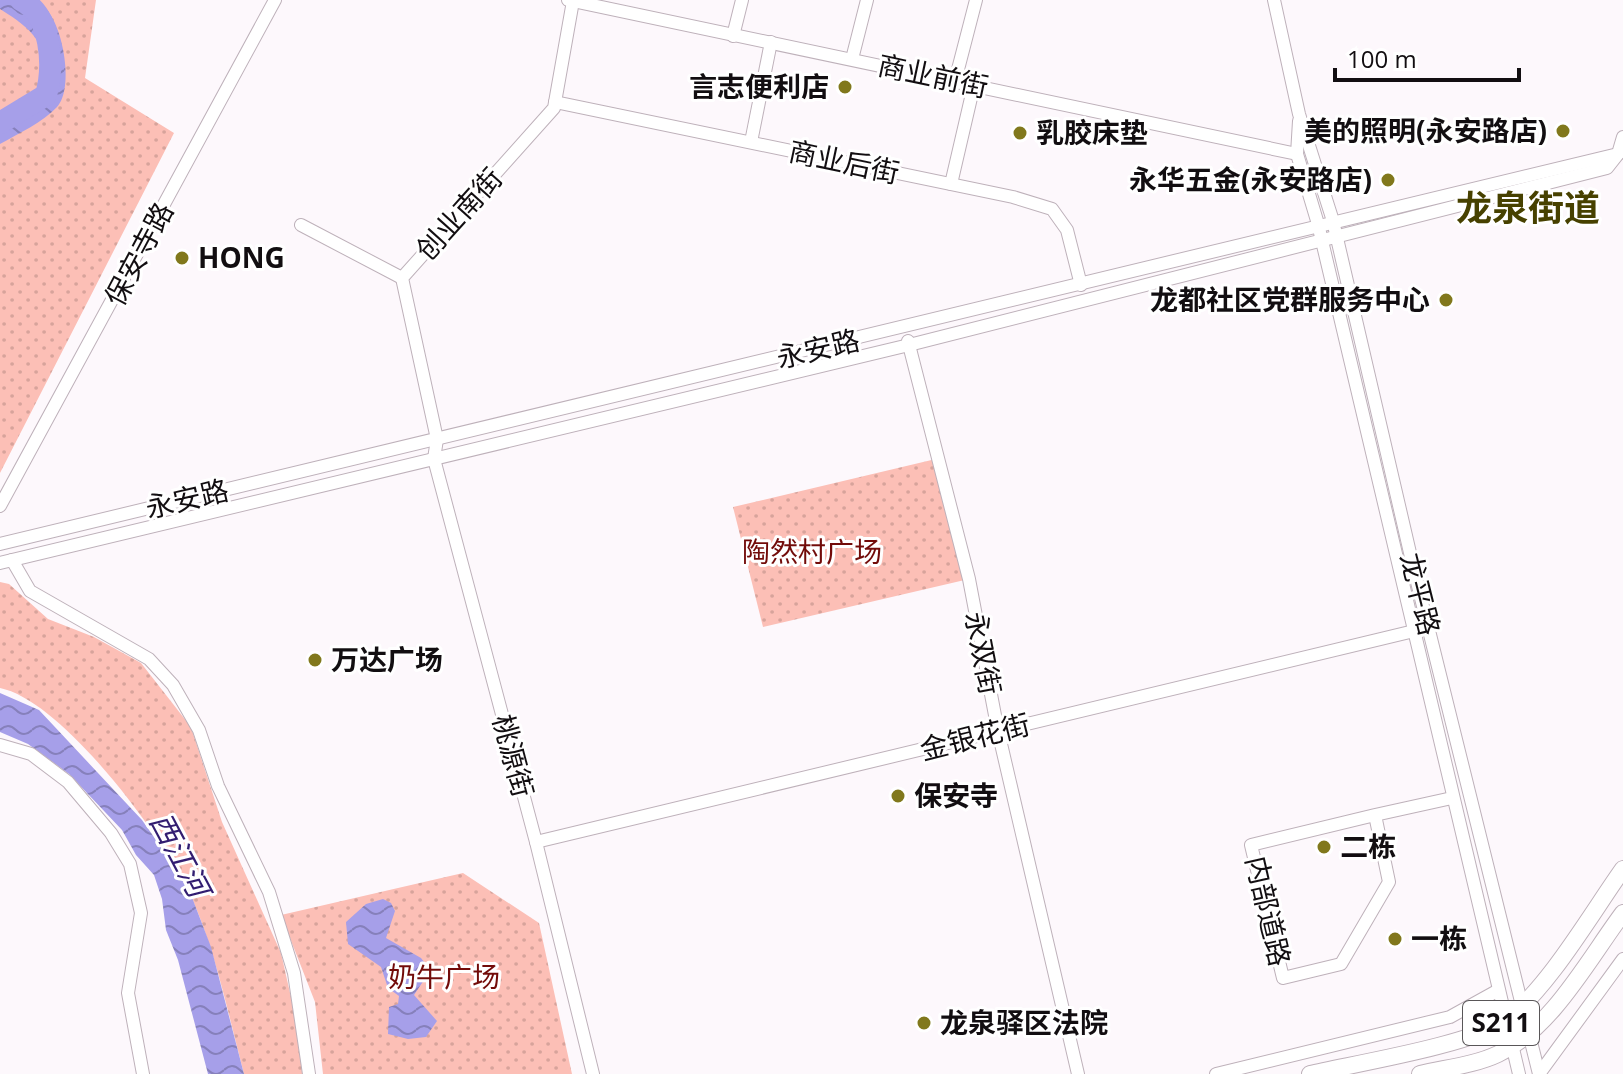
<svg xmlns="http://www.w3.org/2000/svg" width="1623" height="1074" viewBox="0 0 1623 1074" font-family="'Open Sans','Noto Sans SC',sans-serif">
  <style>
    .park { fill: url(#park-dots) }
    .water { fill: url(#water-waves) }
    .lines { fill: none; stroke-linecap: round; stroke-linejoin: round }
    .river { stroke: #a69fe9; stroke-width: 22 }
    .minor-casing { stroke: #beb1ba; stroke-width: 14 }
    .major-casing { stroke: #beb1ba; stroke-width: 18 }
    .minor { stroke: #fff; stroke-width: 12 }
    .major { stroke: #fff; stroke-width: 16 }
    .poi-dot { fill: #81781c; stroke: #fff; stroke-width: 3 }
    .labels { text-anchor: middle; stroke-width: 6; stroke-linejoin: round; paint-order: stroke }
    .shield { fill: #fff; stroke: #595658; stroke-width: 2 }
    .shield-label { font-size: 26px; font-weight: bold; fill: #120e11 }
    .street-label { font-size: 28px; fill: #120e11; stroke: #fff }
    .poi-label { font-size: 28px; font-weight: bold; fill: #120e11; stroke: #fff; text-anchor: start }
    .park-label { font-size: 28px; fill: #720b09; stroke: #fff }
    .water-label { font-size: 30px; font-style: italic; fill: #321d71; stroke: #fff }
    .district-label { font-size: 36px; font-weight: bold; fill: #474100; stroke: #fff }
  </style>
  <defs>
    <pattern id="park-dots" width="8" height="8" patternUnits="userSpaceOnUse" patternTransform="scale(2)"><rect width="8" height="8" fill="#fcbfb6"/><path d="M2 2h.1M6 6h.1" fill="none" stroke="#d7a39b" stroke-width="1.8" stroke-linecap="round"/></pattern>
    <pattern id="water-waves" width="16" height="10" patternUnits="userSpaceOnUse" patternTransform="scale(2)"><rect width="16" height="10" fill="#a69fe9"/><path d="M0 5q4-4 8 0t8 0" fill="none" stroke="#8680bb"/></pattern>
  </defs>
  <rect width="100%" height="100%" fill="#fdf8fc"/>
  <g class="park">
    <path d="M0,0H96L85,78L174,133L0,473Z"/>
    <path d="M940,458L969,579L763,627L733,507Z"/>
    <path d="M0,582L9,584L48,619L94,637L141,663L191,727L222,822L281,953L300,1037L302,1074H244C229,1017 217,958 194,903C169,844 64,701 0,688Z"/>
    <path d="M463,873L539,923L572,1074H323L315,1002L281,915Z"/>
  </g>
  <g class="water">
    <path d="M0,0C14,0 30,0 42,5C63,20 75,89 57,107C43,122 18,134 0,144V121L52,84C42,41 37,32 0,9Z"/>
    <path d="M0,693L39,710L142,820L175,867L193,900L211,947L244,1074H208L178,960L166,930L162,899L154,875L136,855L122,830L69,774L28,744L0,732Z"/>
    <path d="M383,899L391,903L395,911L386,938L421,958L428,967L426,977L414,995L437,1021L426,1037L408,1039L388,1034L389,1007L398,1004L399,996L388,988L381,967L348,944L346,922L366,904Z"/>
  </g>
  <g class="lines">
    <path class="river" d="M0,123L46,95C54,67 52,15 21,0"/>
    <defs>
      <g id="minor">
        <path d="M568,0L1297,154"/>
        <path d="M1274,0L1299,114L1333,221L1414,570L1539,1074"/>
        <path d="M573,1L554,108L402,278L437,439L434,459L536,842L593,1074"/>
        <path d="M733,36L742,0"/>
        <path d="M852,59L867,0"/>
        <path d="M955,81L976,0"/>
        <path d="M555,102L1013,197L1052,209L1067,230L1081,285"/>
        <path d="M1299,121L1297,154L1318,224L1519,1074"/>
        <path d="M751,142L771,42"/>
        <path d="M951,184L974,85"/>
        <path d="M301,225L402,278"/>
        <path d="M908,341L969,579L998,731L1078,1074"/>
        <path d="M0,506L275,0"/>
        <path d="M0,544L1618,154"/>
        <path d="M12,560L30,591L149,659L173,685L199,730L218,786L269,892L294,973L309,1074"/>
        <path d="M0,563L909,345L1607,168L1618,154L1623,137"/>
        <path d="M0,745L31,754L68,782L111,833L130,864L141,913L128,993L143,1074"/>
        <path d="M1375,815L1251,845L1283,978L1341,964L1389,882L1375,815L1452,798"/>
        <path d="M536,842L1414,631"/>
        <path d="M1216,1074L1450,1017L1497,991"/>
        <path d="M1539,1074L1623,959"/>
      </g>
      <g id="major">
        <path d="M1310,1074C1353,1064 1476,1044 1506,1020C1549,987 1591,914 1623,869"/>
        <path d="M1420,1074C1445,1068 1475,1065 1498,1054C1552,1028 1588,960 1623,913"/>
      </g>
    </defs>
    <use href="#minor" class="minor-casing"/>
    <use href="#major" class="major-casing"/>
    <use href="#minor" class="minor"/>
    <use href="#major" class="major"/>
  </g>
  <g class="poi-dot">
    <circle cx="845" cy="87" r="8"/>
    <circle cx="1563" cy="131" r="8"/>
    <circle cx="1020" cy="133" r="8"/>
    <circle cx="1388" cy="180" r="8"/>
    <circle cx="182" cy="258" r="8"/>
    <circle cx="1446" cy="300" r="8"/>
    <circle cx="315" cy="660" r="8"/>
    <circle cx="898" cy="796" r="8"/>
    <circle cx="1324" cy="847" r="8"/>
    <circle cx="1395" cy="939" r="8"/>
    <circle cx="924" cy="1023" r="8"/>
  </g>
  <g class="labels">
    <rect class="shield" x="1463" y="1001" width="76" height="44" rx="6"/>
    <g class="shield-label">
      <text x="1501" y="1032">S211</text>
    </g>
    <g class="street-label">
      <text transform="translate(933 76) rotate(12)" y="10">商业前街</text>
      <text transform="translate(844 162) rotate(12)" y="10">商业后街</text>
      <text transform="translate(459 214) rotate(-48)" y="10">创业南街</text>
      <text transform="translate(139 254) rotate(-62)" y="10">保安寺路</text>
      <text transform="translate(818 349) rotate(-13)" y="10">永安路</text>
      <text transform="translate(187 499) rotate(-13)" y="10">永安路</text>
      <text transform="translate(1420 594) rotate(76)" y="10">龙平路</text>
      <text transform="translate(983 653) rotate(79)" y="10">永双街</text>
      <text transform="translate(975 737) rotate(-14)" y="10">金银花街</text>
      <text transform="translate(513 756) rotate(75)" y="10">桃源街</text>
      <text transform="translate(1268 911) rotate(77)" y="10">内部道路</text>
    </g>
    <g class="poi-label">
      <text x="829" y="97" text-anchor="end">言志便利店</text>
      <text x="1547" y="141" text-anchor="end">美的照明(永安路店)</text>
      <text x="1036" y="143">乳胶床垫</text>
      <text x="1372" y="190" text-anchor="end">永华五金(永安路店)</text>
      <text x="198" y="268">HONG</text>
      <text x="1430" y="310" text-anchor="end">龙都社区党群服务中心</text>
      <text x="331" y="670">万达广场</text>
      <text x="914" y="806">保安寺</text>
      <text x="1340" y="857">二栋</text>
      <text x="1411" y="949">一栋</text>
      <text x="940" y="1033">龙泉驿区法院</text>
    </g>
    <g class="park-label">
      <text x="812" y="562">陶然村广场</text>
      <text x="444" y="987">奶牛广场</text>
    </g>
    <g class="water-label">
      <text transform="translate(179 855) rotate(62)" y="10">西江河</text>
    </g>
    <g class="district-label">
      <text x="1528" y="221">龙泉街道</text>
    </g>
  </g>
  <path d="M1335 68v12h184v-12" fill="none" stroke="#120e11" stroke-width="4"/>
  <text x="1347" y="68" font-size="24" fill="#120e11" stroke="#ffffff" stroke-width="6" paint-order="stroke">100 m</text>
</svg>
